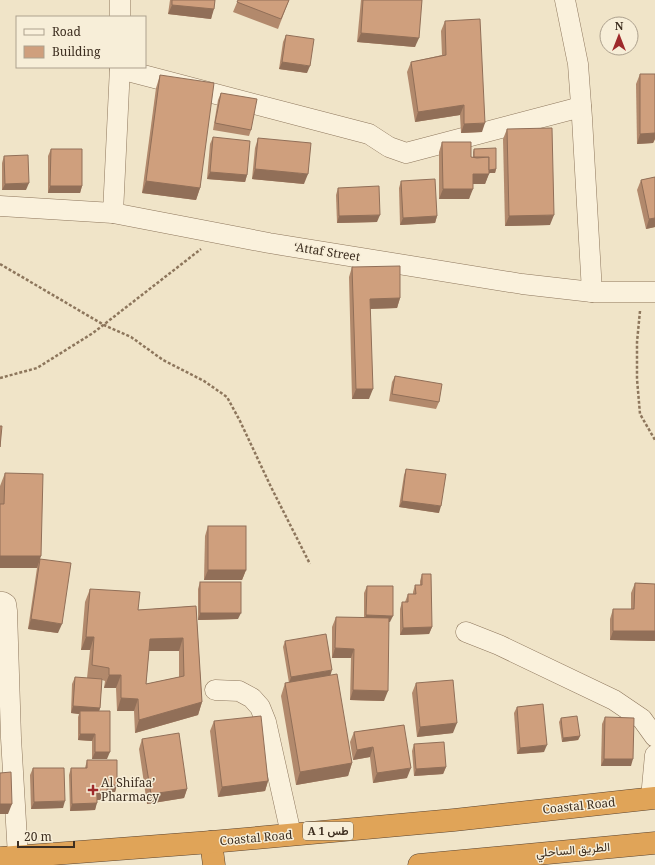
<svg xmlns="http://www.w3.org/2000/svg" width="655" height="865" viewBox="0 0 655 865" font-family="'Noto Serif',Vazirmatn,serif">
  <style>
    .lines { fill: none; stroke-linecap: round; stroke-linejoin: round }
    .minor-casing { stroke: #8d765c; stroke-width: 21 }
    .highway-casing { stroke: #5b4430; stroke-width: 23 }
    .path { stroke: #8d765c; stroke-width: 2.5; stroke-dasharray: 3 2; stroke-linecap: butt }
    .minor { stroke: #faf1dc; stroke-width: 20 }
    .highway { stroke: #e0a458; stroke-width: 22 }
    .wall { fill: #b2896c; fill-rule: evenodd }
    .shaded-wall { fill: #916f58 }
    .building { fill: #cf9f7d; stroke: #916f58; fill-rule: evenodd }
    .poi-dot { fill: #9e2a2b; stroke: #f7eed8; stroke-width: 1.5 }
    .labels { text-anchor: middle; stroke-width: 3; stroke-linejoin: round; paint-order: stroke }
    .shield { fill: #f7eed8; stroke: #756857; stroke-width: 1 }
    .shield-label { font-size: 11px; font-weight: bold; fill: #3d2e20 }
    .street-label { font-size: 12px; fill: #3d2e20; stroke: #f7eed8 }
    .poi-label { font-size: 12px; fill: #3d2e20; stroke: #f7eed8; text-anchor: start }
  </style>
  <rect width="100%" height="100%" fill="#f0e4c8"/>
  <g class="lines">
    <defs>
      <g id="minor">
        <path d="M120,0V17"/>
        <path d="M565,0L578,64L582,118L592,292"/>
        <path d="M120,69L369,134L389,147L406,153L581,107"/>
        <path d="M0,206L113,213L269,243L522,284L592,292H655"/>
        <path d="M113,213L120,67"/>
        <path d="M0,602H3L6,604L7,611L11,738L18,856"/>
        <path d="M466,632L499,645L614,700L642,719L655,737"/>
        <path d="M215,690L239,691L252,698L260,707L266,722L291,834"/>
        <path d="M651,798L655,755"/>
      </g>
      <g id="highway">
        <path d="M211,842L214,865"/>
        <path d="M0,858L211,842L454,820L655,798"/>
        <path d="M419,865L655,843"/>
      </g>
    </defs>
    <use href="#minor" class="minor-casing"/>
    <use href="#highway" class="highway-casing"/>
    <g class="path">
      <path d="M0,264L104,325L131,337L163,360L204,381L227,397L240,421L271,487L310,564"/>
      <path d="M640,311L637,342V379L640,414L655,440"/>
      <path d="M0,378L37,368L93,333L201,249"/>
    </g>
    <use href="#minor" class="minor"/>
    <use href="#highway" class="highway"/>
  </g>
  <g class="wall">
    <path d="M170,0H215L211,19L168,14Z"/>
    <path d="M238,0H289L278,29L233,12Z"/>
    <path d="M361,0H422L415,47L357,42Z"/>
    <path d="M445,21L482,132L461,133L460,115L415,122L407,72L411,62L442,55L441,31Z"/>
    <path d="M286,35L307,73L279,69L283,42Z"/>
    <path d="M640,74H655V139L653,143L637,144L636,84Z"/>
    <path d="M160,75L200,188L196,200L142,193L156,88Z"/>
    <path d="M221,93L251,130L249,136L213,130L218,100Z"/>
    <path d="M507,129L550,225L505,226L503,139Z"/>
    <path d="M213,137L247,175L245,182L207,179L210,144Z"/>
    <path d="M258,138L304,184L252,179L255,148Z"/>
    <path d="M442,142L471,157H473V152L474,149L496,169L495,173H489L485,184H473L469,199H439V152Z"/>
    <path d="M51,149L82,186L80,193H48V156Z"/>
    <path d="M4,156L26,190H2V163Z"/>
    <path d="M655,177V227L646,229L637,190L641,180Z"/>
    <path d="M401,181L437,216L435,223L400,225L399,188Z"/>
    <path d="M338,188L377,222L337,223L336,195Z"/>
    <path d="M352,267L400,298L397,308L370,309L369,399H352L349,277Z"/>
    <path d="M395,376L439,402L436,409L389,401L392,382Z"/>
    <path d="M406,469L439,513L399,507L404,475Z"/>
    <path d="M5,473L40,559L58,633L28,629L37,568H0V486Z"/>
    <path d="M208,526L246,570L242,580H204L205,536Z"/>
    <path d="M422,574L432,627L429,634L400,635V609L402,602H405L408,594H413V592L415,585H420V581Z"/>
    <path d="M200,582L238,619L198,620V589Z"/>
    <path d="M635,583L655,584V641L610,640V619L613,609H631V593Z"/>
    <path d="M367,586L390,622H389L384,701L350,700L351,658H332V627L336,617L364,618V593Z"/>
    <path d="M90,589L138,610L196,606L202,702L198,715L135,733L134,711H117L116,688H104L105,681L102,680L100,708L99,711L107,759H92V741L78,740V717L79,714L71,713L72,684L75,677L87,678L90,650H81L85,602ZM149,651H179V677L146,684Z"/>
    <path d="M285,641L330,676L352,763L348,776L296,785L281,696L285,683H289L283,647Z"/>
    <path d="M416,683L453,733L417,737L412,693Z"/>
    <path d="M517,707L544,752L517,754L514,713Z"/>
    <path d="M605,717L631,766H601L602,724Z"/>
    <path d="M561,718L580,736L578,740L562,742L559,722Z"/>
    <path d="M214,721L268,781L265,791L218,797L210,731Z"/>
    <path d="M404,725L407,778L373,783L370,757L353,760L350,742L354,732Z"/>
    <path d="M142,739L187,789L184,798L147,804L139,749Z"/>
    <path d="M414,744L446,767L443,774L414,776L412,751Z"/>
    <path d="M87,760L117,785L115,792H107L105,800H97L95,810L70,811L69,775L71,768H85Z"/>
    <path d="M33,768L63,808L31,809L30,775Z"/>
  </g>
  <g class="shaded-wall">
    <path d="M172,5L214,9L211,19L168,14Z"/>
    <path d="M361,33L419,38L415,47L357,42Z"/>
    <path d="M282,62L310,66L307,73L279,69Z"/>
    <path d="M464,105L460,115L415,122L418,112Z"/>
    <path d="M485,123L482,132L461,133L464,124Z"/>
    <path d="M655,133V139L653,143L637,144L640,134Z"/>
    <path d="M255,169L308,174L304,184L252,179Z"/>
    <path d="M496,169L495,173H485L486,170Z"/>
    <path d="M210,172L247,175L245,182L207,179Z"/>
    <path d="M473,174H489L485,184H469Z"/>
    <path d="M146,181L200,188L196,200L142,193Z"/>
    <path d="M29,183L26,190H2L5,184Z"/>
    <path d="M50,186H82L80,193H48Z"/>
    <path d="M443,189H473L469,199H439Z"/>
    <path d="M380,215L377,222L337,223L339,216Z"/>
    <path d="M554,215L550,225L505,226L509,216Z"/>
    <path d="M437,216L435,223L400,225L403,218Z"/>
    <path d="M655,218V227L646,229L649,219Z"/>
    <path d="M400,298L397,308L366,309L370,299Z"/>
    <path d="M356,389H373L369,399H352Z"/>
    <path d="M402,501L441,506L439,513L399,507Z"/>
    <path d="M0,556H41L37,568H0Z"/>
    <path d="M208,570H246L242,580H204Z"/>
    <path d="M200,613H241L238,619L198,620Z"/>
    <path d="M366,615L393,616L390,622H364Z"/>
    <path d="M31,619L62,624L58,633L28,629Z"/>
    <path d="M432,627L429,634L400,635L403,628Z"/>
    <path d="M613,631H655V641L610,640Z"/>
    <path d="M86,637H94L90,650H81Z"/>
    <path d="M183,638L179,651H145L150,639Z"/>
    <path d="M335,648L354,649L351,658H332Z"/>
    <path d="M332,670L330,677L289,684L291,677Z"/>
    <path d="M109,675H121L116,688H104Z"/>
    <path d="M353,690L388,691L384,701L350,700Z"/>
    <path d="M121,698L138,699L134,711H117Z"/>
    <path d="M202,702L198,715L135,733L139,720Z"/>
    <path d="M73,706L100,708L98,715L80,711L79,714L71,713Z"/>
    <path d="M457,723L453,733L417,737L420,727Z"/>
    <path d="M80,734H95L92,741L78,740Z"/>
    <path d="M580,736L578,740L562,742L563,738Z"/>
    <path d="M547,745L544,752L517,754L520,748Z"/>
    <path d="M373,747L370,757L353,760L357,750Z"/>
    <path d="M95,752H110L107,759H92Z"/>
    <path d="M604,759H633L631,766H601Z"/>
    <path d="M352,763L348,776L296,785L300,772Z"/>
    <path d="M446,767L443,774L414,776L416,769Z"/>
    <path d="M411,768L407,778L373,783L377,773Z"/>
    <path d="M268,781L265,791L218,797L222,787Z"/>
    <path d="M107,785H117L115,792H104Z"/>
    <path d="M187,789L184,798L147,804L151,794Z"/>
    <path d="M97,793H107L105,800H95Z"/>
    <path d="M65,801L63,808L31,809L34,802Z"/>
    <path d="M97,803L95,810L70,811L72,804Z"/>
    <path d="M0,804H12L8,814H0Z"/>
  </g>
  <g class="building">
    <path d="M172,0H215L214,9L172,5Z"/>
    <path d="M238,0H289L281,19L237,2Z"/>
    <path d="M363,0H422L419,38L361,33Z"/>
    <path d="M480,19L485,123L464,124V105L418,112L411,62L446,55L445,21Z"/>
    <path d="M286,35L314,39L310,66L282,62Z"/>
    <path d="M640,74H655V133L640,134Z"/>
    <path d="M160,75L214,83L200,188L146,181Z"/>
    <path d="M221,93L257,99L251,130L215,123Z"/>
    <path d="M552,128L554,215L509,216L507,129Z"/>
    <path d="M213,137L250,141L247,175L210,172Z"/>
    <path d="M258,138L311,143L308,174L255,169Z"/>
    <path d="M442,142H471V157L477,158L489,157V174H473V189H443Z"/>
    <path d="M496,148V169L489,170V157H474V149Z"/>
    <path d="M51,149H82V186H50Z"/>
    <path d="M28,155L29,183L5,184L4,156Z"/>
    <path d="M655,177V218L649,219L641,180Z"/>
    <path d="M435,179L437,216L403,218L401,181Z"/>
    <path d="M379,186L380,215L339,216L338,188Z"/>
    <path d="M400,266V298L370,299L373,389H356L352,267Z"/>
    <path d="M395,376L442,384L439,402L392,394Z"/>
    <path d="M0,426H2L0,447Z"/>
    <path d="M406,469L446,474L441,506L402,501Z"/>
    <path d="M5,473L43,474L41,556H0V504H4Z"/>
    <rect x="208" y="526" width="38" height="44"/>
    <path d="M40,559L71,563L62,624L31,619Z"/>
    <path d="M422,574H431L432,627L403,628L402,602H408V594H416L415,585H422Z"/>
    <rect x="200" y="582" width="41" height="31"/>
    <path d="M635,583L655,584V631H613V609H634Z"/>
    <path d="M367,586H393V616L366,615Z"/>
    <path d="M90,589L140,592L138,610L196,606L202,702L139,720L138,699L121,698V675H109V668L92,665L94,637H86ZM183,638L184,676L146,684L150,639Z"/>
    <path d="M336,617L389,618L388,691L353,690L354,649L335,648Z"/>
    <path d="M326,634L332,670L291,677L285,641Z"/>
    <path d="M337,674L352,763L300,772L285,683Z"/>
    <path d="M75,677L102,679L100,708L73,706Z"/>
    <path d="M453,680L457,723L420,727L416,683Z"/>
    <path d="M543,704L547,745L520,748L517,707Z"/>
    <path d="M80,711H110V752H95V734H80Z"/>
    <path d="M261,716L268,781L222,787L214,721Z"/>
    <path d="M577,716L580,736L563,738L561,718Z"/>
    <path d="M605,717L634,718L633,759H604Z"/>
    <path d="M404,725L411,768L377,773L373,747L357,750L354,732Z"/>
    <path d="M179,733L187,789L151,794L142,739Z"/>
    <path d="M444,742L446,767L416,769L414,744Z"/>
    <path d="M87,760H117V785H107V793H97V803L72,804L71,768H87Z"/>
    <path d="M33,768H64L65,801L34,802Z"/>
    <path d="M11,772L12,804H0V773Z"/>
  </g>
  <path class="poi-dot" d="M91 784h4v4h4v4h-4v4h-4v-4h-4v-4h4z"/>
  <g class="labels">
    <rect class="shield" x="303" y="822" width="50" height="18" rx="3"/>
    <g class="shield-label">
      <text x="328" y="835">A 1 طس</text>
    </g>
    <g class="street-label">
      <text transform="translate(327 252) rotate(9)" y="4">‘Attaf Street</text>
      <text transform="translate(579 806) rotate(-6)" y="4">Coastal Road</text>
      <text transform="translate(256 838) rotate(-5)" y="4">Coastal Road</text>
      <text transform="translate(573 850) rotate(-5)" y="4">الطريق الساحلي</text>
    </g>
    <g class="poi-label">
      <text x="101" y="787">Al Shifaa’<tspan x="101" dy="14">Pharmacy</tspan></text>
    </g>
  </g>
  <rect x="16" y="16" width="130" height="52" fill="#f7eed8" stroke="#ada18e"/>
  <rect x="24" y="29" width="20" height="6" fill="#faf1dc" stroke="#ada18e"/>
  <text x="52" y="36" font-size="12" fill="#3d2e20">Road</text>
  <rect x="24" y="46" width="20" height="12" fill="#cf9f7d" stroke="#ada18e"/>
  <text x="52" y="56" font-size="12" fill="#3d2e20">Building</text>
  <g transform="translate(619 36)"><circle r="19" fill="#f7eed8" stroke="#ada18e"/>
  <path d="M0-3L7 15L0 10L-7 15Z" fill="#9e2a2b"/>
  <text y="-6" font-size="11" font-weight="bold" text-anchor="middle" fill="#3d2e20">N</text>
  </g>
  <path d="M18 841v6h56v-6" fill="none" stroke="#3d2e20" stroke-width="2"/>
  <text x="24" y="841" font-size="12" fill="#3d2e20" stroke="#f7eed8" stroke-width="3" paint-order="stroke">20 m</text>
</svg>
